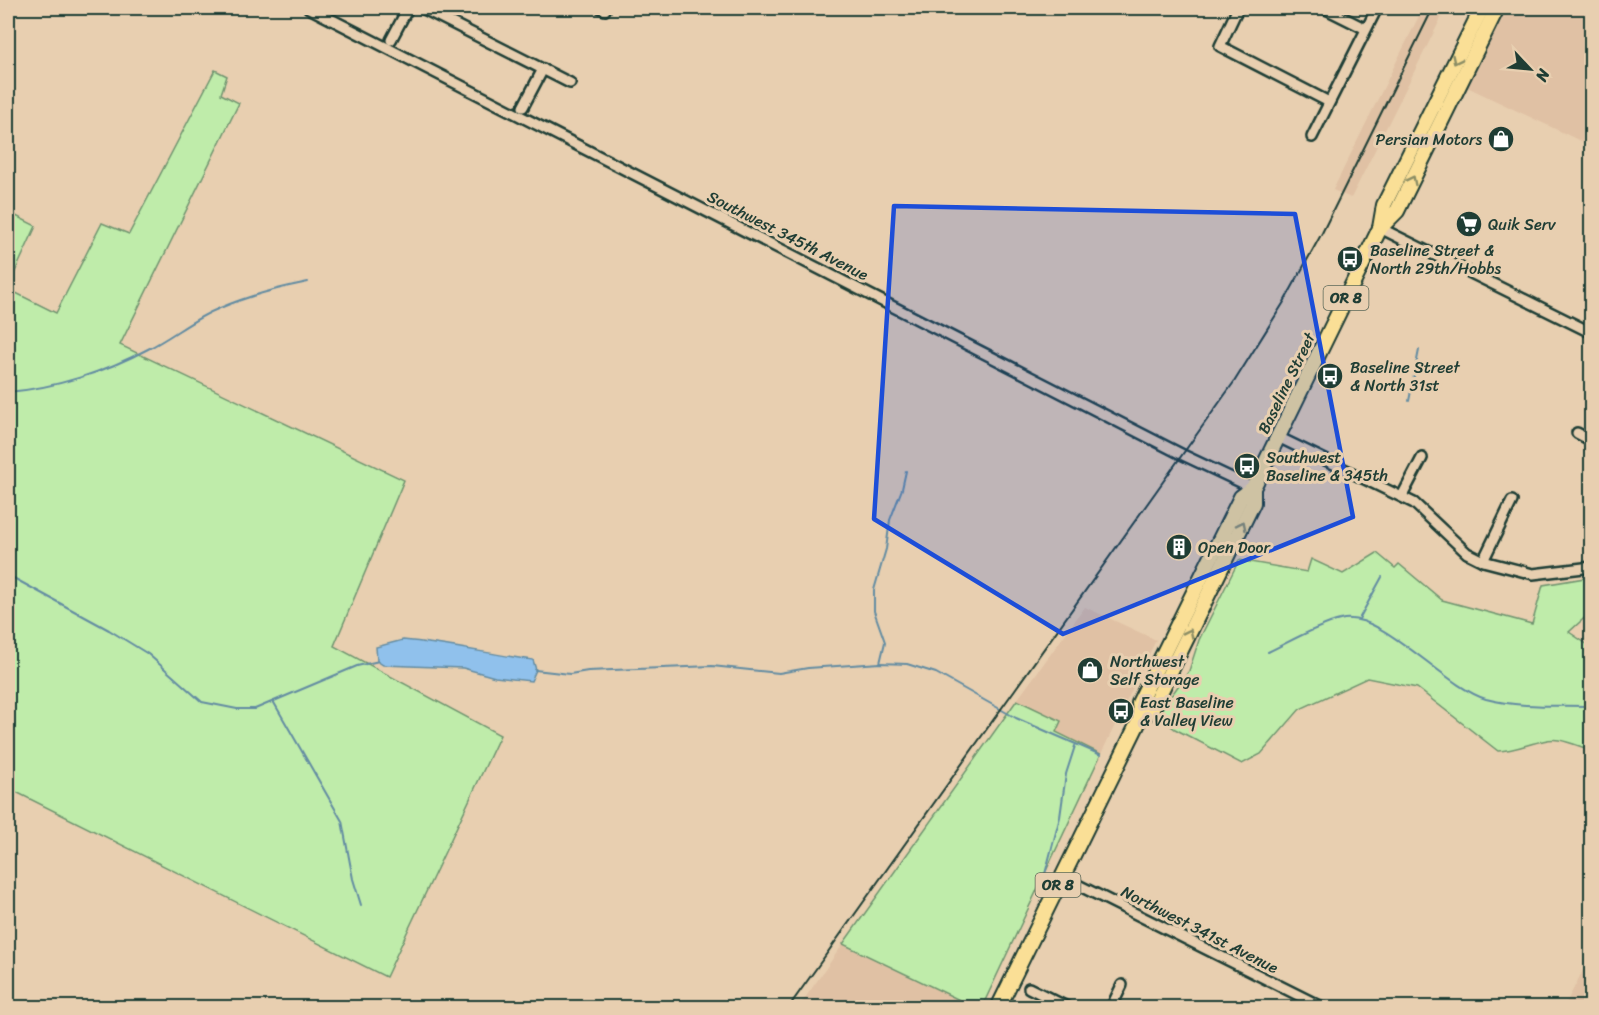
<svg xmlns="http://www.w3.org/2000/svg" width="1599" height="1015" viewBox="0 0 1599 1015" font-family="Sriracha,sans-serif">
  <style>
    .built { fill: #e0c1a4 }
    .green { fill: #bfecaa; stroke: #6f946f; stroke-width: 1.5 }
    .water { fill: #90c1ec; stroke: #638ca2; stroke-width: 1.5 }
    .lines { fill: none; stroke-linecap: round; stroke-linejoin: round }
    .stream { stroke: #638ca2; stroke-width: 2 }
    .minor-casing { stroke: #1f3d34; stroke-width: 14 }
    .highway-casing { stroke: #1f3d34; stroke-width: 18 }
    .minor { stroke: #e8cfb0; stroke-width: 9 }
    .highway { stroke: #fadf96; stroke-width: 14 }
    .rail { stroke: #1f3d34; stroke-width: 2 }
    .oneway { stroke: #8c8e65 }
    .marked { fill: #1d4ed8; fill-opacity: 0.2; stroke: #1d4ed8; stroke-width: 4.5; stroke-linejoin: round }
    .labels { text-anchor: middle; stroke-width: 6; stroke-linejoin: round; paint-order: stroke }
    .shield { fill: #e8cfb0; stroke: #5b6959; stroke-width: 1.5 }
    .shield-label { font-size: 15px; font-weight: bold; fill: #1f3d34 }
    .poi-label { font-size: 16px; fill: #1f3d34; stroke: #e8cfb0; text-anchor: start }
    .street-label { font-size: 16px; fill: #1f3d34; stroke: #e8cfb0 }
  </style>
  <rect width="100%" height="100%" fill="#e8cfb0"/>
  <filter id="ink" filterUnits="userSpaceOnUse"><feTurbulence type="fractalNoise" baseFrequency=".0167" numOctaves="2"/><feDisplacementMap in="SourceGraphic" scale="12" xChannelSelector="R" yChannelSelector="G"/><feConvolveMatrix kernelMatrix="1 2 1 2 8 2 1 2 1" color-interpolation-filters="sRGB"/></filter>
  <g filter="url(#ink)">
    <g class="built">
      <path d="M1423,8H1446L1351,198L1333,190Z"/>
      <path d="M1508,8H1591V146L1465,86Z"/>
      <path d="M1085,607L1156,640L1101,754L1056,732L1061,721L1017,700Z"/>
      <path d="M843,944L974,1007L798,1008Z"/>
      <path d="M1591,955V985L1587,993L1579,1007H1564Z"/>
    </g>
    <g class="green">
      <path d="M215,70L227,76L221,94L239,103L120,345L404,480L334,646L500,735L386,977L8,788V289L56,313L102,223L129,234Z"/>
      <path d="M8,212L36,226L8,287Z"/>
      <path d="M1377,553L1395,568L1399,564L1442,600L1532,624L1543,585L1591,577V612L1569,632L1591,647V750C1581,747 1570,742 1559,740C1541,737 1519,751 1498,751L1417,688L1367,678L1300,709L1261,754L1242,764L1175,729L1163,720L1161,710L1189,671L1199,640L1239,560L1307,572L1311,559L1343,574Z"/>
      <path d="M1017,700L1061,721L1056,732L1101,754L982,1007H974L843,944Z"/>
    </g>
    <path class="water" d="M403,640C447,644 489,654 533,660L536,670L531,681L495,677L463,668L383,665L377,661L376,647Z"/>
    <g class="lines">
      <g class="stream">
        <path d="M8,392C55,388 105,372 148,349C172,337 194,318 220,308C248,296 278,288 308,282"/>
        <path d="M1409,401L1419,350"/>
        <path d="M8,575L109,630L148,654L202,702L237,709H255L357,666L379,661"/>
        <path d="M1359,619L1382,577"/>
        <path d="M1268,652C1291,641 1316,626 1340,620C1380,608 1443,686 1486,699C1520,708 1557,705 1592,706"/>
        <path d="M880,663L885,642L874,611V590L886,549L890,520L902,489L906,471"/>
        <path d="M535,670L570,674L588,671L712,666L779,673L808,668L880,663L907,664L936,673L1016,718L1101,755"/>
        <path d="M273,701L342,821L353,879L361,905"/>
        <path d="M1045,874L1060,817L1066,774L1075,746"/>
      </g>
      <defs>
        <g id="minor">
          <path d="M309,8L1183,455L1253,488"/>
          <path d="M422,8L570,83"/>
          <path d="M601,8L605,10"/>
          <path d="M1238,8L1220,46L1329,102"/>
          <path d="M1324,8L1366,29"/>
          <path d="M391,40L408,8"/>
          <path d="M523,107L543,69"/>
          <path d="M1312,137L1377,8"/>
          <path d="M1380,228L1592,333"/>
          <path d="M1577,433L1592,441"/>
          <path d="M1278,437L1414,503L1467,553L1483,561L1533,574L1592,567"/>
          <path d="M1402,496L1422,458"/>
          <path d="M1483,561L1512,501"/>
          <path d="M1062,877L1324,1008"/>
          <path d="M1029,988L1069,1008"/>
          <path d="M1111,1008L1122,985"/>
        </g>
        <g id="highway">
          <path d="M1380,228L1397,211L1497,8"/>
          <path d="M1140,719L1139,703L1241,497L1253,488"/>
          <path d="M998,1008L1140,719L1152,709L1253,503V488L1380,228L1384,205L1482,8"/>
        </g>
      </defs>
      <use href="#minor" class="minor-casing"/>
      <use href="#highway" class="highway-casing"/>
      <use href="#minor" class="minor"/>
      <use href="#highway" class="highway"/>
      <path class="rail" d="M788,1008L1234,382L1284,302L1322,233L1433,8"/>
    </g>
    <defs><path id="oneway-chevron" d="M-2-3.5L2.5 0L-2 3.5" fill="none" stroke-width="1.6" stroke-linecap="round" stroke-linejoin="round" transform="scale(1.5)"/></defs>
    <g class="oneway">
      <use href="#oneway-chevron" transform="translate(1456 60) rotate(116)"/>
      <use href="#oneway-chevron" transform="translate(1412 180) rotate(-64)"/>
      <use href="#oneway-chevron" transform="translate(1242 525) rotate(-64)"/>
      <use href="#oneway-chevron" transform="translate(1189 633) rotate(-64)"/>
    </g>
  </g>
  <path class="marked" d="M894,206L1295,214L1353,517L1063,634L874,519Z"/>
  <defs>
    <symbol id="shop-disc" viewBox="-11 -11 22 22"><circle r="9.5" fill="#1f3d34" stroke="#e8cfb0"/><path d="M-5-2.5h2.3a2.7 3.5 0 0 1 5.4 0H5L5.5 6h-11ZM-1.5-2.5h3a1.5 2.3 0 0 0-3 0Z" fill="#fff"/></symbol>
    <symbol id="supermarket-disc" viewBox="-11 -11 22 22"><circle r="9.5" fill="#1f3d34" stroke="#e8cfb0"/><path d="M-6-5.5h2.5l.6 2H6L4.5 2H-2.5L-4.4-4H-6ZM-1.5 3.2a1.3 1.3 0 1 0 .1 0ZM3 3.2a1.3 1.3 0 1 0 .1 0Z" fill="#fff"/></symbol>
    <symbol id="bus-disc" viewBox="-11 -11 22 22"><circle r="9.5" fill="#1f3d34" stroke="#e8cfb0"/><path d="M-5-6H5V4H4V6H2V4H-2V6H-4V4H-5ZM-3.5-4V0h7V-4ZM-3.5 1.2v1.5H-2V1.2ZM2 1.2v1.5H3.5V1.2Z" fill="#fff"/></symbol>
    <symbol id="building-disc" viewBox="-11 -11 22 22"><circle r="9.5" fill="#1f3d34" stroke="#e8cfb0"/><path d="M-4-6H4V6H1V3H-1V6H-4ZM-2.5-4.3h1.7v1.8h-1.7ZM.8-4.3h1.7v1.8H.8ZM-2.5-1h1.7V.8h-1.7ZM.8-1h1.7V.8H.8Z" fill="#fff"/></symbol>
  </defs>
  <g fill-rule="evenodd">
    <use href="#shop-disc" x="1486" y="124" width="30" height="30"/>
    <use href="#supermarket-disc" x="1454" y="209" width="30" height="30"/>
    <use href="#bus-disc" x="1335" y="244" width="30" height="30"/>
    <use href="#bus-disc" x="1315" y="361" width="30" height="30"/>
    <use href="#bus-disc" x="1232" y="451" width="30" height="30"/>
    <use href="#building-disc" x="1164" y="532" width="30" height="30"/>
    <use href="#shop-disc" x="1075" y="655" width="30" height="30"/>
    <use href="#bus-disc" x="1106" y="696" width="30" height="30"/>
  </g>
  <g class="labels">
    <g class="shield">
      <rect x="1323.5" y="286" width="45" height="24" rx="4.5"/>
      <rect x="1035.5" y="873" width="45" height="24" rx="4.5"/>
    </g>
    <g class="shield-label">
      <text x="1346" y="303">OR 8</text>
      <text x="1058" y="890">OR 8</text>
    </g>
    <g class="poi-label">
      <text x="1482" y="145" text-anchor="end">Persian Motors</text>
      <text x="1488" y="230">Quik Serv</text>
      <text x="1370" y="256">Baseline Street &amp;<tspan x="1370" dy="18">North 29th/Hobbs</tspan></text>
      <text x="1350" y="373">Baseline Street<tspan x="1350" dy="18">&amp; North 31st</tspan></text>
      <text x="1266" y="463">Southwest<tspan x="1266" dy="18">Baseline &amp; 345th</tspan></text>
      <text x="1198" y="553">Open Door</text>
      <text x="1110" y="667">Northwest<tspan x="1110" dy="18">Self Storage</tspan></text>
      <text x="1140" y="708">East Baseline<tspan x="1140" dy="18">&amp; Valley View</tspan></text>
    </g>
    <g class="street-label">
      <text transform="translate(788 235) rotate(27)" y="6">Southwest 345th Avenue</text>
      <text transform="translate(1286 383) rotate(-64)" y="6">Baseline Street</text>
      <text transform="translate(1200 929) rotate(27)" y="6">Northwest 341st Avenue</text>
    </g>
  </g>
  <rect width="1599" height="1015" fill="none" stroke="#e8cfb0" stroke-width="30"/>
  <rect x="15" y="15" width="1569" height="985" fill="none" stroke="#1f3d34" stroke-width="2" filter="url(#ink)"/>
  <g transform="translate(1530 69) rotate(116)" stroke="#e8cfb0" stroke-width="4.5" paint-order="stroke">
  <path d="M0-4.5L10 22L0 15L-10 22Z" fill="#1f3d34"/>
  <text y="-9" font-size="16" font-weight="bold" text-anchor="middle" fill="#1f3d34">N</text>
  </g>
</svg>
